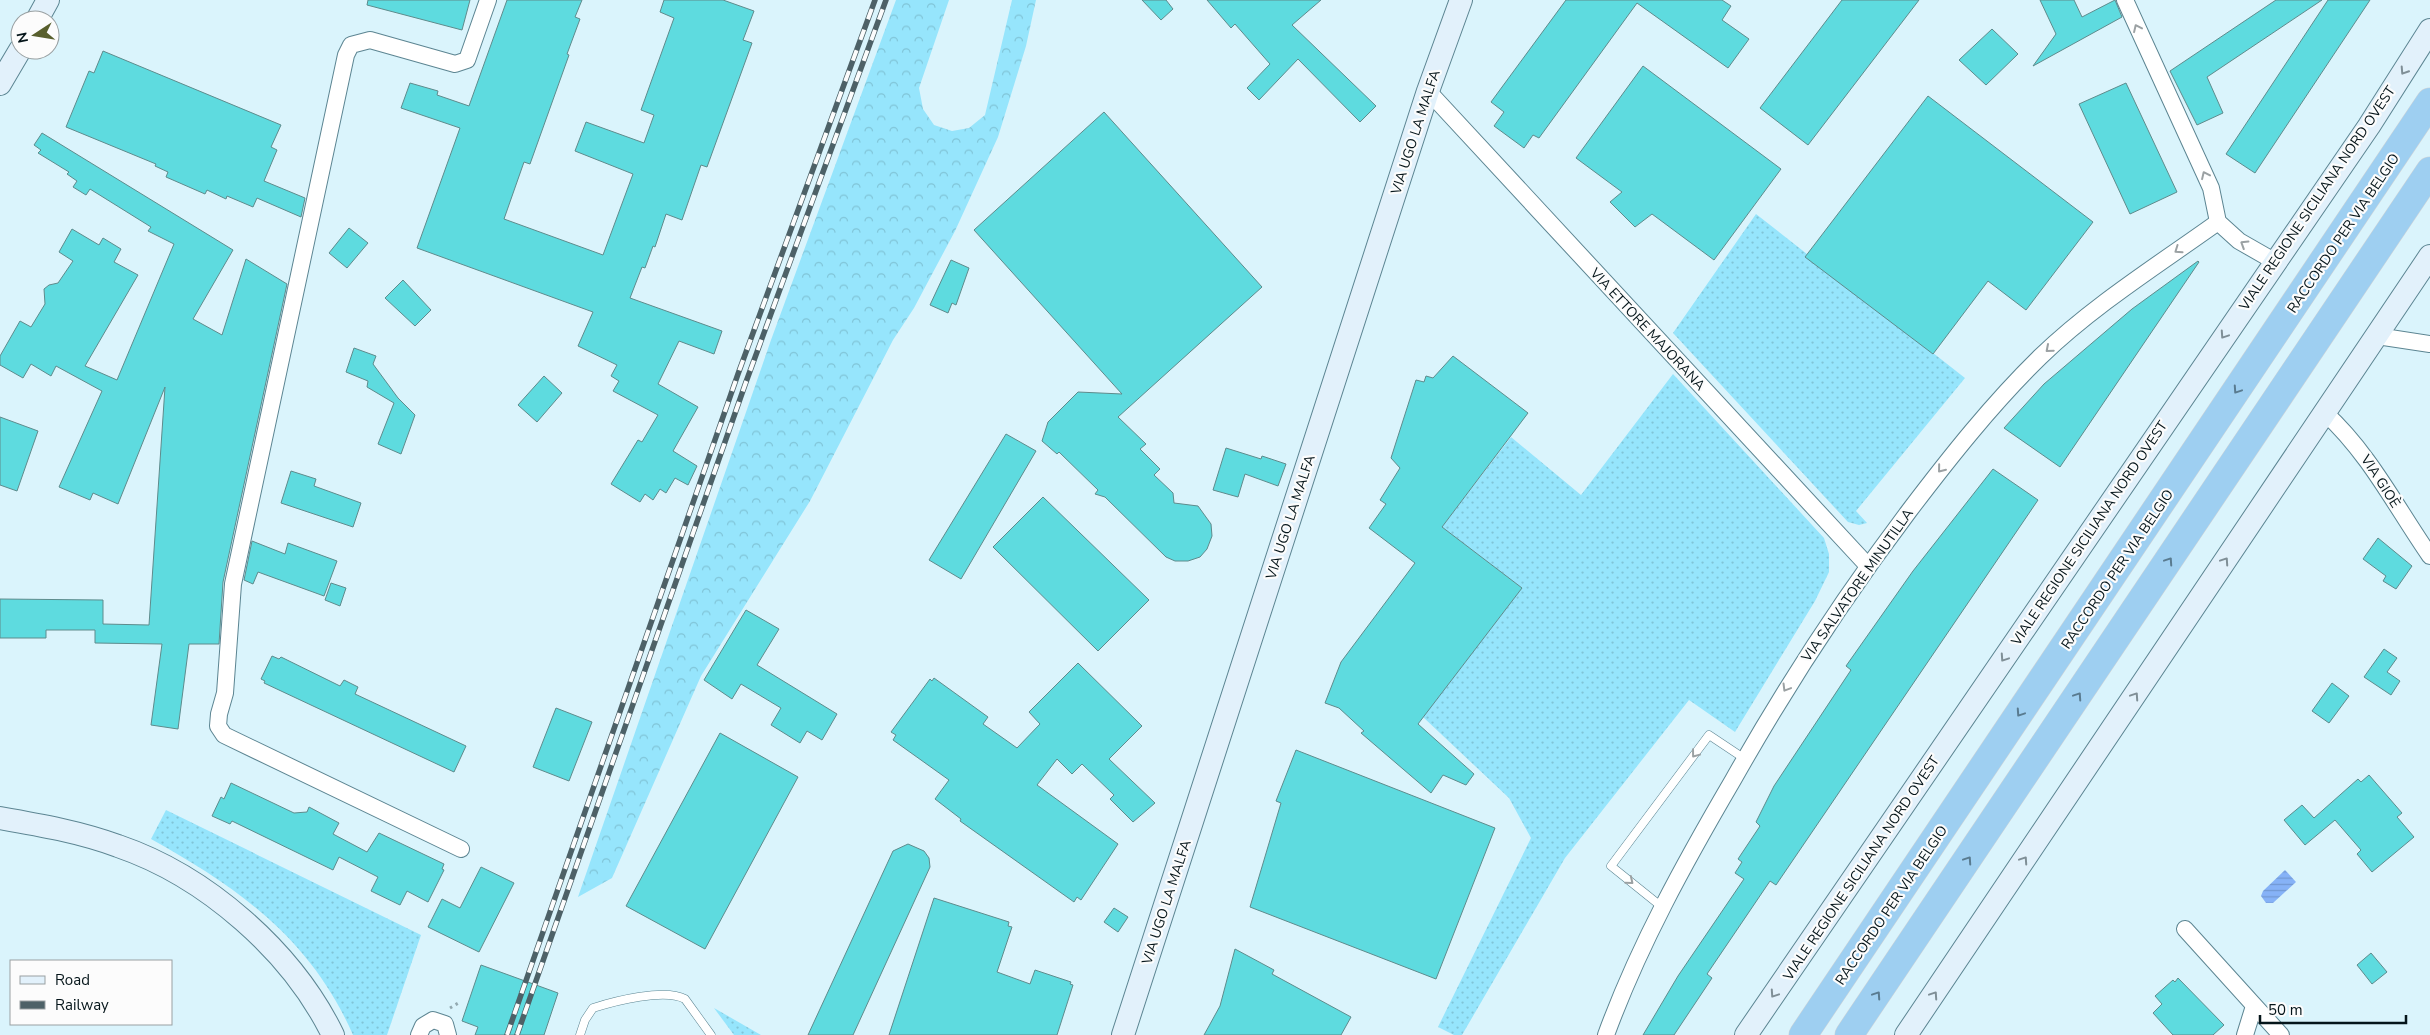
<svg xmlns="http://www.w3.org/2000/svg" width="2430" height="1035" viewBox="0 0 2430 1035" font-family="'Nunito Sans',sans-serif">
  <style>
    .grass { fill: url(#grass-dots) }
    .forest { fill: url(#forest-crowns) }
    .water { fill: url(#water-rules) }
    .building { fill: #5edbdf; stroke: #5e8b8c }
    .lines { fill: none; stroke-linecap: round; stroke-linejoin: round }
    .lane-casing { stroke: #5c8592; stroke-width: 9 }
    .street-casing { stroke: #5c8592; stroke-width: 18 }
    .secondary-casing { stroke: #5c8592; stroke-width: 24 }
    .highway-casing { stroke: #d2d5d6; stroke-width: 29 }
    .path { stroke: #93a9b0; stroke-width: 3; stroke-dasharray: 2.5 4; stroke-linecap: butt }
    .lane { stroke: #fff; stroke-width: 8 }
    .street { stroke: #fff; stroke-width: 16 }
    .secondary { stroke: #e2f1fb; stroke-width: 22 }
    .highway { stroke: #9ecff1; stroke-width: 28 }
    .rail-casing { stroke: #4d6167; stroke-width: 5.5 }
    .rail { stroke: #fcfcfc; stroke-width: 4; stroke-dasharray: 11; stroke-linecap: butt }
    .oneway { stroke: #9ba1a3 }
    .oneway2 { stroke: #7f8e96 }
    .oneway3 { stroke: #597b90 }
    .labels { text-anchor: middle; stroke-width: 4.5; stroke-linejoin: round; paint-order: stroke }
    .street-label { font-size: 14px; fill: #05151a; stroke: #fcfcfc }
  </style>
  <defs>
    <pattern id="grass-dots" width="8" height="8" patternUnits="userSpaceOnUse" patternTransform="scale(1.25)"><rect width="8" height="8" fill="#96e5fc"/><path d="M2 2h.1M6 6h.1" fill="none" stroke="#80c4d7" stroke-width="1.8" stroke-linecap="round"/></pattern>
    <pattern id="forest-crowns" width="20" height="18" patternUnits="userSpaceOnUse" patternTransform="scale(1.25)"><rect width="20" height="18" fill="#96e5fc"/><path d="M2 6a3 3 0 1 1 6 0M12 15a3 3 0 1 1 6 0" fill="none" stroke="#80c4d7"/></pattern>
    <pattern id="water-rules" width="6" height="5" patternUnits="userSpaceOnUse" patternTransform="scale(1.25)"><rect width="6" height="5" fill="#86b2f7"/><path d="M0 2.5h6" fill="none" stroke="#7298d3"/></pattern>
  </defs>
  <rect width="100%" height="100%" fill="#daf4fc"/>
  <g class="grass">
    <path d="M1756,214L1965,378L1856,511L1867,523L1859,525L1848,522L1673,333Z"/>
    <path d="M1673,374L1824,538L1829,554V572L1815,601L1735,732L1689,700L1565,858L1462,1035H1454L1438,1027L1531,838L1509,798L1423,717L1522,588L1442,527L1511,437L1581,495Z"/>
    <path d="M166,810L421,935L387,1035H353C311,939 239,888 151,839Z"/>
    <path d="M714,1008L761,1035H734Z"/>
  </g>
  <path class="forest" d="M896,0H949L919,88L923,109L934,125L952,131L969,128L985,115L1012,0H1036L1026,46L998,137L955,231L914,308L893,340L810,501L701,676L612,878L578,897L771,340Z"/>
  <path class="water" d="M2285,870L2296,882L2273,903H2266L2261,896L2263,891Z"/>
  <g class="building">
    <path d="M368,0H470L462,30L367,5Z"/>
    <path d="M507,0H582L575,17L580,19L567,54L569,55L530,164L524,162L504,219L603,255L633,174L575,151L586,122L644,143L654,115L641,110L674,18L660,12L664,0H723L754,11L743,40L752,43L707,167L701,165L682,220L666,214L655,247L653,246L645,268L642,267L630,298L722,331L714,354L679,341L658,384L698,407L673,451L697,466L688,485L675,478L666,493L660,489L653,500L645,494L640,502L611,484L638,440L642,442L658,415L613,391L619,381L611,376L617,365L578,346L593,312L417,248L460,128L401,108L410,83L438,91L437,95L469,106Z"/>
    <path d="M1142,0H1166L1173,9L1161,20Z"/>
    <path d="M1207,0H1321L1292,25L1376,106L1360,122L1298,59L1259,100L1247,88L1270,64L1235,24L1231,28Z"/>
    <path d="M1566,0H1722L1731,6L1722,20L1749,39L1728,68L1637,3L1539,138L1533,135L1524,148L1494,126L1504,112L1491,102Z"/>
    <path d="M1842,0H1919L1808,145L1760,108Z"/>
    <path d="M2040,0H2074L2082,17L2115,0L2122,17L2033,66L2056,34Z"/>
    <path d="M2276,0H2322L2207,77L2223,113L2197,125L2170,71Z"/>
    <path d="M2328,0H2370L2255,173L2226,154Z"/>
    <path d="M1992,29L2018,54L1986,85L1959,60Z"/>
    <path d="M103,51L281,125L271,147L277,150L264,181L305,198L301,217L257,198L253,207L227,196L226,199L207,190L205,194L166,177L168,172L155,166L156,164L66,127L89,71L94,73Z"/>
    <path d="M1643,66L1781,169L1714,260L1652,214L1635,227L1610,202L1622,192L1576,158Z"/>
    <path d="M2126,83L2177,192L2130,214L2079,104Z"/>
    <path d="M1928,96L2093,222L2026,310L1988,281L1933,354L1805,257Z"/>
    <path d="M1104,112L1262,287L1118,417L1146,444L1140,449L1160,469L1154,475L1173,493L1174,503L1198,506L1211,524L1212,536L1207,549L1200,557L1188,561H1175L1166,557L1105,497L1095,494L1098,490L1059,452L1057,454L1042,441L1048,422L1078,392L1122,394L974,230Z"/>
    <path d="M42,133L233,250L193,319L222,335L246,259L287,284L223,582L219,644H189L178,729L151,725L162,644L95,643V630H46V638H0V599L103,600V624L149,625L165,387L118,504L93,493L90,500L59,487L102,391L56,366L51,376L31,364L23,378L0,365V356L20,321L31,327L45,304L44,289L49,285L58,283L73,261L59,252L72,229L99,245L103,238L121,249L114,262L138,275L85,366L117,380L174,244L148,231L151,227L90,189L86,195L73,187L77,181L67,174L69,172L38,153L41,150L34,145Z"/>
    <path d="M349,228L368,243L347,268L329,253Z"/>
    <path d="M951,260L969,268L956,305L952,303L948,313L930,305Z"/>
    <path d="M2198,261L2199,262L2060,467L2004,428L2044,384L2132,309Z"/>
    <path d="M403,280L431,310L415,326L385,298Z"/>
    <path d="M354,348L376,356L373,364L398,398L415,415L401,454L378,444L394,403L367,387L368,381L346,372Z"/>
    <path d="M1453,356L1528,413L1442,527L1522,588L1418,724L1474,774L1466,785L1443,775L1431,793L1361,733L1364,731L1339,708L1325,703L1341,662L1415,563L1369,528L1386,504L1380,500L1400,468L1391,458L1416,380L1424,382L1426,376L1433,378Z"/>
    <path d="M544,376L562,393L537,422L518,405Z"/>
    <path d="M0,417L38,431L17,491L0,485Z"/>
    <path d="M1006,434L1036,451L961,579L929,560Z"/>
    <path d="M1226,448L1261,459L1262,456L1286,464L1278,486L1245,474L1238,497L1213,490Z"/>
    <path d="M1993,469L2038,500L1776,885L1770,881L1707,974L1712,978L1674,1035H1643L1678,976L1744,879L1735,873L1742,862L1738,859L1760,826L1756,822L1774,786L1851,670L1846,666L1913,571Z"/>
    <path d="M291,471L316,479L314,486L361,503L353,527L281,503Z"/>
    <path d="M1043,497L1149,600L1098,651L993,547Z"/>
    <path d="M2378,538L2412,566L2396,589L2383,581L2386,576L2363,559Z"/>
    <path d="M252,541L285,554L288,543L337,561L324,596L258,572L253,584L244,580Z"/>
    <path d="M331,583L346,588L340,606L325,600Z"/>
    <path d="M746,610L779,629L757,665L837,714L822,740L807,731L800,743L771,725L781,708L741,684L732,699L704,680Z"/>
    <path d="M2384,649L2397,658L2387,672L2400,681L2391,695L2364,677Z"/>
    <path d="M272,656L279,659L281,657L340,686L344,680L358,687L355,694L466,746L454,772L264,683L265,681L261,679Z"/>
    <path d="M1078,663L1142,726L1109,759L1155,803L1133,822L1110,799L1114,795L1082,764L1072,774L1057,759L1037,785L1118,844L1081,900L1077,897L1074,902L960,821L961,819L935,799L949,780L893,740L896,735L891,732L930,679L932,681L934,678L988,717L983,724L1017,748L1040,724L1029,712Z"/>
    <path d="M2332,683L2349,696L2329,723L2312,711Z"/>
    <path d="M556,708L592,722L569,781L533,767Z"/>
    <path d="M720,733L798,777L705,949L626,906Z"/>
    <path d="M1296,750L1495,828L1436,979L1250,907L1281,803L1276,801Z"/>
    <path d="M2369,775L2402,813L2397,817L2414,837L2372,872L2357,854L2361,850L2335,820L2305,845L2284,820L2302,805L2314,818L2358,779L2361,782Z"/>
    <path d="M231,783L294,813L307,812L309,807L339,823L333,834L367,852L379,833L444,864L442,869L444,870L428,902L407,891L400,905L371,891L378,877L339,857L333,870L232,821L230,824L212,816L221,797L224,799Z"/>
    <path d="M908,844L924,851L929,858L930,867L853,1035H808L893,851Z"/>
    <path d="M481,867L514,883L479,952L428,927L442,899L460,908Z"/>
    <path d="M934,898L1009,922L1008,926L1012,927L997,972L1030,984L1035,970L1071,982L1070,984L1073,985L1057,1035H889Z"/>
    <path d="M1114,908L1128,917L1118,932L1104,922Z"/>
    <path d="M1235,949L1274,970L1272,974L1351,1017L1341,1035H1204L1220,1006Z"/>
    <path d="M2371,953L2387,972L2372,984L2357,965Z"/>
    <path d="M481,965L558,993L544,1035H475L478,1027L462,1021Z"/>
    <path d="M2178,978L2224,1025L2213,1035H2173L2153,1013L2162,1004L2155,996L2173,980L2175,982Z"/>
  </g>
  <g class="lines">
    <defs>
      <g id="lane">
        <path d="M1662,907L1611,866L1709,735L1745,759"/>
        <path d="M580,1035L585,1020L593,1008C615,1001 665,988 685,999L711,1035"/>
      </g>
      <g id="street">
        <path d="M2125,0L2211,188L2218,222L2239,241L2274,261"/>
        <path d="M1428,91L1868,566"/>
        <path d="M2377,336L2430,344"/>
        <path d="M2325,413C2369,453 2396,507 2430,556"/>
        <path d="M461,849L224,735L218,726L219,714L225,693L233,584L346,55L351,45L370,40L455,64L467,60L488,0"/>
        <path d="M2185,929L2281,1035"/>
        <path d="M419,1035L423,1026L433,1020L445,1024L448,1035"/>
        <path d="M1606,1035C1639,945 1685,862 1733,780C1786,686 1844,597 1909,511C1950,457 1992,404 2040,357C2094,305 2158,265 2218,222"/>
        <path d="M2245,1035L2254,1006"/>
      </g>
      <g id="secondary">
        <path d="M37,20L48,0"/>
        <path d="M0,84L20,50"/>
        <path d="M0,818C40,825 80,832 118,846C206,876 292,951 333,1035"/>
        <path d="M1123,1035L1428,91L1461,0"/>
        <path d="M1746,1035L2369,126L2430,30"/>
        <path d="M1906,1035L2430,256"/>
      </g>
      <g id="highway">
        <path d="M1803,1035L2430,102"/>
        <path d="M1849,1035L2430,171"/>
      </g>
    </defs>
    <use href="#lane" class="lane-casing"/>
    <use href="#street" class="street-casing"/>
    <use href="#secondary" class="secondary-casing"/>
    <use href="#highway" class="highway-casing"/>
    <path class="path" d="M450,1008L460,1002"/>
    <use href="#lane" class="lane"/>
    <use href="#street" class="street"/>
    <use href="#secondary" class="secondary"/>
    <use href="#highway" class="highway"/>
    <defs>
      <g id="rail">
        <path d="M507,1035L738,374L875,0"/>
        <path d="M517,1035L746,382L886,0"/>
      </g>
    </defs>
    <use href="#rail" class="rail-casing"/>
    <use href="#rail" class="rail"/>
  </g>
  <defs><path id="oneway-chevron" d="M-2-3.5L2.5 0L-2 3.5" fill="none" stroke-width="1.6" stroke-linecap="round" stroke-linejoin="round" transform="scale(1.25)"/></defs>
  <g class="oneway">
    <use href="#oneway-chevron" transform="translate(2137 28) rotate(-115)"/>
    <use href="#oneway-chevron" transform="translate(2205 175) rotate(-115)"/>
    <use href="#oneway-chevron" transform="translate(2244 244) rotate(-148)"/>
    <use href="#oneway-chevron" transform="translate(2178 250) rotate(145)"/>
    <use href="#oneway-chevron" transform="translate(2049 349) rotate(139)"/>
    <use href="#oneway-chevron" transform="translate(1941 469) rotate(129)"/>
    <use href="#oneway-chevron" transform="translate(1786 688) rotate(121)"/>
    <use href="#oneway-chevron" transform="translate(1695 754) rotate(127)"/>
    <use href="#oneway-chevron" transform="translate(1630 881) rotate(39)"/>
  </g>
  <g class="oneway2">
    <use href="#oneway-chevron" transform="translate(2404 71) rotate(123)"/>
    <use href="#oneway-chevron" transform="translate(2224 335) rotate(124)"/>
    <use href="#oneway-chevron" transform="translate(2225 561) rotate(-56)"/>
    <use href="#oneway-chevron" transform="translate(2004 658) rotate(124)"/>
    <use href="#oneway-chevron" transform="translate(2135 696) rotate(-56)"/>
    <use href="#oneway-chevron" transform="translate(2024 860) rotate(-56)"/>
    <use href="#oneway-chevron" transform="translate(1774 994) rotate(124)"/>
    <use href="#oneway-chevron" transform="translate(1934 995) rotate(-56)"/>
  </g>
  <g class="oneway3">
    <use href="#oneway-chevron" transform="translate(2237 390) rotate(124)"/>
    <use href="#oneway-chevron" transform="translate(2169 561) rotate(-56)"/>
    <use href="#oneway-chevron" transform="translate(2078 696) rotate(-56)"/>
    <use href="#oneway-chevron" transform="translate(2020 713) rotate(124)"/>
    <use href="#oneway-chevron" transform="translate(1968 860) rotate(-56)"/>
    <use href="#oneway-chevron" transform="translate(1877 995) rotate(-56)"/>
  </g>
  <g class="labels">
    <g class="street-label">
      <text transform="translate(1415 132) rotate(-72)" y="5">VIA UGO LA MALFA</text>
      <text transform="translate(2317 198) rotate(-56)" y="5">VIALE REGIONE SICILIANA NORD OVEST</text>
      <text transform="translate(2343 233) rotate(-56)" y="5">RACCORDO PER VIA BELGIO</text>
      <text transform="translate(1648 329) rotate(47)" y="5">VIA ETTORE MAJORANA</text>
      <text transform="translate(2381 481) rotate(57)" y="5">VIA GIOÈ</text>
      <text transform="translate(1290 517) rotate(-72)" y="5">VIA UGO LA MALFA</text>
      <text transform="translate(2089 533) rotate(-56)" y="5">VIALE REGIONE SICILIANA NORD OVEST</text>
      <text transform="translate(2117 569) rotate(-56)" y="5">RACCORDO PER VIA BELGIO</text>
      <text transform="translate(1857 585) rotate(-55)" y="5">VIA SALVATORE MINUTILLA</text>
      <text transform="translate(1861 868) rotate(-56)" y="5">VIALE REGIONE SICILIANA NORD OVEST</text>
      <text transform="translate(1166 902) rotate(-72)" y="5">VIA UGO LA MALFA</text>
      <text transform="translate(1891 905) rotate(-56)" y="5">RACCORDO PER VIA BELGIO</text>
    </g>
  </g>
  <rect x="10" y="960" width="162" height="65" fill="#fcfcfc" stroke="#99a0a2"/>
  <rect x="20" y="976" width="25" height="8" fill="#e2f1fb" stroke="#99a0a2"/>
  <text x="55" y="985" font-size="15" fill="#05151a">Road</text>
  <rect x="20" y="1001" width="25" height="8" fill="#4d6167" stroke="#99a0a2"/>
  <text x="55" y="1010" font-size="15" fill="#05151a">Railway</text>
  <g transform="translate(35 35) rotate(258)"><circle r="24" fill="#fcfcfc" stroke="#99a0a2"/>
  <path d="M0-4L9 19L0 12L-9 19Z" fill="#585f2d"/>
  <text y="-8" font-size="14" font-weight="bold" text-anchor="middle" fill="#05151a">N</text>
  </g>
  <path d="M2260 1015v8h146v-8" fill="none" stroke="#05151a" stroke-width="2.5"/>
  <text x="2268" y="1015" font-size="15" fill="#05151a" stroke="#fcfcfc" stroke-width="4" paint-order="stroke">50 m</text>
</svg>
